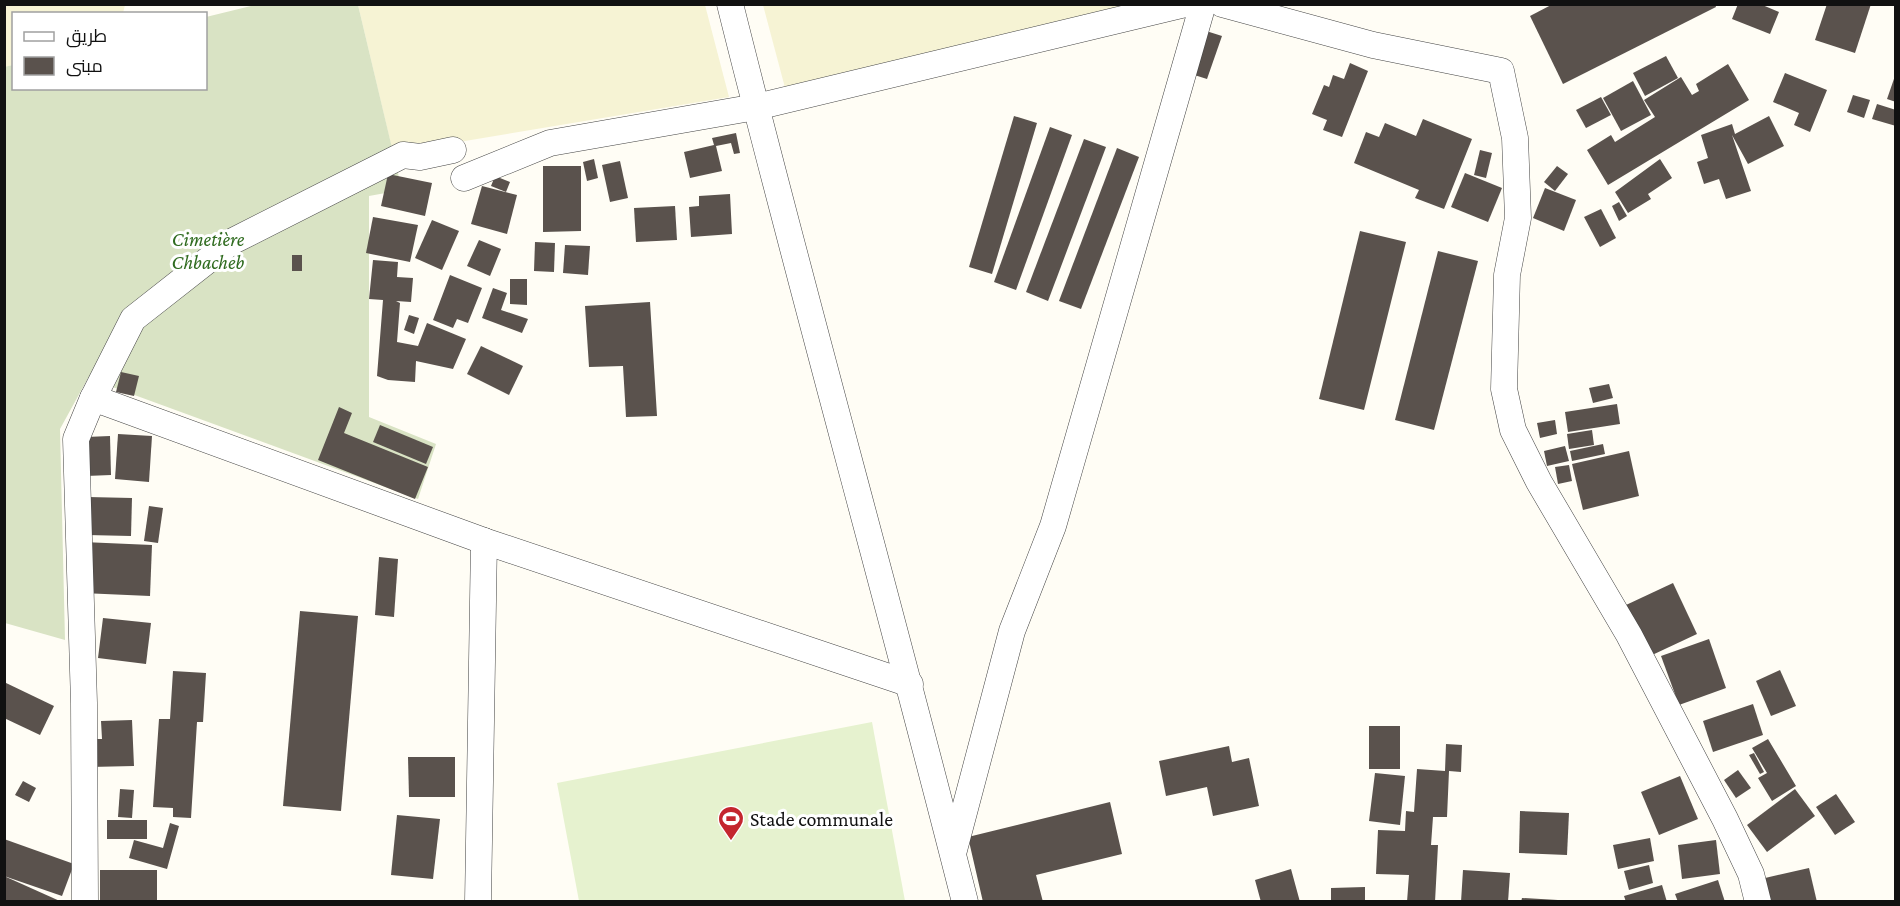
<svg xmlns="http://www.w3.org/2000/svg" width="1900" height="906" viewBox="0 0 1900 906" font-family="'Crimson Pro',Cairo,serif">
  <style>
    .farmland { fill: #f6f3d4 }
    .cemetery { fill: #d9e3c4 }
    .pitch { fill: #e6f2cf }
    .building { fill: #5a524d }
    .lines { fill: none; stroke-linecap: round; stroke-linejoin: round }
    .street-casing { stroke: #444; stroke-width: 27 }
    .street { stroke: #fff; stroke-width: 26 }
    .labels { text-anchor: middle; stroke-width: 6; stroke-linejoin: round; paint-order: stroke }
    .park-label { font-size: 20px; font-style: italic; fill: #2f6b1f; stroke: #fff }
    .poi-label { font-size: 20px; fill: #111; stroke: #fff; text-anchor: start }
  </style>
  <rect width="100%" height="100%" fill="#fffdf5"/>
  <g class="farmland">
    <path d="M4,5H125L123,13L14,14L13,65L5,67Z"/>
    <path d="M358,5H705L729,97L393,153Z"/>
    <path d="M763,5H1168L788,99Z"/>
  </g>
  <path class="cemetery" d="M255,5H358L402,190L369,196V417L436,444L418,499L88,378L60,429L65,640L5,623L4,67L13,65L14,88H206V17Z"/>
  <path class="pitch" d="M872,722L905,901H579L557,783Z"/>
  <g class="building">
    <path d="M1553,4H1715L1716,7L1563,84L1530,16Z"/>
    <path d="M1738,4H1760L1779,12L1770,34L1732,19Z"/>
    <path d="M1827,4H1871L1855,53L1815,40Z"/>
    <path d="M1203,30L1222,36L1207,79L1188,73Z"/>
    <path d="M1666,56L1678,78L1645,96L1633,73Z"/>
    <path d="M1350,63L1368,71L1342,137L1323,130L1327,120L1312,114L1324,85L1329,87L1333,75L1344,79Z"/>
    <path d="M1728,64L1749,100L1608,185L1587,150L1611,135L1615,142L1655,117L1644,100L1681,77L1692,95L1699,91L1696,84Z"/>
    <path d="M1785,73L1827,90L1810,132L1794,125L1799,113L1773,102Z"/>
    <path d="M1896,73V102L1887,99Z"/>
    <path d="M1633,81L1651,115L1621,131L1603,98Z"/>
    <path d="M1853,95L1870,100L1864,118L1847,112Z"/>
    <path d="M1601,97L1611,115L1586,128L1576,110Z"/>
    <path d="M1877,104L1896,110V126L1872,119Z"/>
    <path d="M1014,116L1037,123L992,274L969,267Z"/>
    <path d="M1769,116L1784,146L1748,164L1732,135L1751,191L1726,199L1719,179L1704,184L1697,162L1708,158L1701,135L1732,124L1735,134Z"/>
    <path d="M1423,119L1472,139L1444,209L1415,198L1419,190L1354,163L1366,132L1379,137L1385,123L1416,136Z"/>
    <path d="M1050,127L1072,135L1016,290L994,282Z"/>
    <path d="M736,133L740,153L734,154L731,143L716,146L722,171L690,178L684,152L714,145L712,138Z"/>
    <path d="M1084,139L1106,147L1048,301L1026,292Z"/>
    <path d="M1117,148L1139,157L1081,309L1059,301Z"/>
    <path d="M1480,150L1492,153L1486,178L1474,175Z"/>
    <path d="M594,159L598,178L587,181L583,162Z"/>
    <path d="M1660,159L1672,178L1648,194L1651,199L1628,213L1615,192Z"/>
    <path d="M620,161L628,198L610,202L602,165Z"/>
    <path d="M543,166H581V231L543,232Z"/>
    <path d="M1557,166L1568,174L1555,191L1544,182Z"/>
    <path d="M1465,173L1502,188L1488,222L1451,207Z"/>
    <path d="M388,174L432,183L425,216L381,206Z"/>
    <path d="M495,176L510,182L506,192L491,186Z"/>
    <path d="M482,186L517,195L507,234L471,224Z"/>
    <path d="M1545,188L1576,200L1564,231L1533,218Z"/>
    <path d="M730,194L732,234L691,237L689,207L699,206V196Z"/>
    <path d="M1619,202L1627,216L1619,221L1612,206Z"/>
    <path d="M675,206L677,240L636,242L634,208Z"/>
    <path d="M1601,209L1616,238L1600,247L1584,217Z"/>
    <path d="M373,217L418,225L410,262L366,253Z"/>
    <path d="M432,220L459,231L442,270L415,258Z"/>
    <path d="M1360,231L1406,242L1364,410L1319,399Z"/>
    <path d="M479,240L501,249L490,276L467,266Z"/>
    <path d="M535,242L555,243L554,272L534,271Z"/>
    <path d="M565,245L590,246L588,275L563,273Z"/>
    <path d="M1438,251L1478,261L1434,430L1395,420Z"/>
    <rect x="292" y="255" width="10" height="16"/>
    <path d="M373,260L398,262L397,277L413,278L411,302L396,301L400,303L397,342L418,346L427,323L466,339L453,369L416,361L415,382L388,380L377,376L383,300L369,299Z"/>
    <path d="M450,275L482,288L468,323L457,319L453,328L433,320Z"/>
    <path d="M510,279H527V305L510,304Z"/>
    <path d="M493,288L507,293L501,310L528,319L522,333L482,318Z"/>
    <path d="M650,302L657,416L626,417L623,366L589,367L585,306Z"/>
    <path d="M409,315L419,318L414,334L404,330Z"/>
    <path d="M481,346L523,366L509,395L467,374Z"/>
    <path d="M121,372L139,376L134,396L116,392Z"/>
    <path d="M1609,384L1613,398L1593,403L1589,388Z"/>
    <path d="M1617,404L1620,424L1568,432L1565,412Z"/>
    <path d="M339,407L352,413L344,433L428,467L415,499L318,460Z"/>
    <path d="M1555,420L1557,434L1540,438L1537,423Z"/>
    <path d="M380,425L433,447L426,464L373,442Z"/>
    <path d="M1592,430L1594,445L1569,449L1567,434Z"/>
    <path d="M118,434L152,436L149,482L115,479Z"/>
    <path d="M110,436L111,475L86,476V437Z"/>
    <path d="M1603,444L1605,454L1572,461L1570,451Z"/>
    <path d="M1565,446L1569,461L1547,466L1544,451Z"/>
    <path d="M1629,451L1639,496L1583,510L1572,464Z"/>
    <path d="M1569,465L1572,481L1558,484L1555,467Z"/>
    <path d="M88,497L132,498L131,536L87,535Z"/>
    <path d="M149,506L163,508L158,543L144,541Z"/>
    <path d="M83,542L152,545L150,596L82,593Z"/>
    <path d="M379,557L398,559L394,617L375,615Z"/>
    <path d="M1673,583L1697,634L1650,656L1626,605Z"/>
    <path d="M300,611L358,616L341,811L283,806Z"/>
    <path d="M103,618L151,623L146,664L98,658Z"/>
    <path d="M1709,639L1726,688L1679,705L1661,656Z"/>
    <path d="M1780,670L1796,706L1771,716L1756,681Z"/>
    <path d="M173,671L206,673L203,722H197L191,818L173,817V808L153,807L159,719H170Z"/>
    <path d="M4,682L54,706L40,735L4,718Z"/>
    <path d="M1753,704L1763,735L1713,752L1703,721Z"/>
    <path d="M132,720L134,766L90,767V739H102L101,721Z"/>
    <rect x="1369" y="726" width="31" height="43"/>
    <path d="M1768,739L1796,786L1772,801L1758,778L1767,773L1752,748Z"/>
    <path d="M1446,744L1462,745L1461,772L1449,771L1447,817H1433L1431,845H1438L1435,902H1407L1409,875L1376,874L1378,830L1405,831L1406,811L1414,812L1417,769L1445,771Z"/>
    <path d="M1229,746L1232,762L1249,758L1259,806L1213,816L1207,787L1166,796L1159,761Z"/>
    <path d="M1754,753L1764,772L1760,774L1749,755Z"/>
    <path d="M408,757H455V797H409Z"/>
    <path d="M1738,770L1751,788L1736,798L1724,780Z"/>
    <path d="M1375,773L1405,776L1400,825L1369,821Z"/>
    <path d="M1680,776L1698,819L1659,835L1641,792Z"/>
    <path d="M23,781L36,788L29,802L15,795Z"/>
    <path d="M120,789L134,790L132,818L118,817Z"/>
    <path d="M1795,789L1815,816L1767,852L1747,825Z"/>
    <path d="M1836,794L1855,822L1835,835L1816,807Z"/>
    <path d="M1110,802L1122,854L1036,875L1043,902H983L968,837Z"/>
    <path d="M1520,811L1569,813L1567,855L1519,853Z"/>
    <path d="M397,815L440,819L433,879L391,875Z"/>
    <rect x="107" y="820" width="40" height="19"/>
    <path d="M170,823L179,826L167,869L129,858L134,840L163,848Z"/>
    <path d="M1650,838L1654,861L1618,869L1613,845Z"/>
    <path d="M4,839L74,864L62,896L4,876Z"/>
    <path d="M1716,840L1720,874L1682,879L1678,845Z"/>
    <path d="M1649,865L1653,883L1629,890L1624,871Z"/>
    <path d="M1809,868L1817,902H1771L1765,878Z"/>
    <path d="M1291,869L1300,902H1261L1255,880Z"/>
    <rect x="100" y="870" width="57" height="32"/>
    <path d="M1463,870L1510,873L1508,902H1461Z"/>
    <path d="M4,876L62,902H4Z"/>
    <path d="M1718,880L1725,902H1678L1675,894Z"/>
    <path d="M1662,885L1667,902H1626L1624,896Z"/>
    <path d="M1365,887V902H1331V888Z"/>
    <path d="M1522,898L1558,900V902H1521Z"/>
  </g>
  <g class="lines">
    <defs>
      <g id="street">
        <path d="M730,4C805,304 889,602 965,902"/>
        <path d="M1222,4L1373,45L1501,71L1515,138L1518,218L1507,275L1504,389L1513,430L1539,482L1629,635L1725,819L1751,874L1758,902"/>
        <path d="M464,178L550,143L756,107L1185,4"/>
        <path d="M93,398L133,319L231,242L403,155L420,157L453,150"/>
        <path d="M954,850L1012,631L1053,526L1203,4"/>
        <path d="M85,902L84,703L76,439L93,398L484,541L910,684"/>
        <path d="M478,902L484,541"/>
      </g>
    </defs>
    <use href="#street" class="street-casing"/>
    <use href="#street" class="street"/>
  </g>
  <defs>
    <symbol id="stadium-pin" viewBox="-11 -11 22 30"><path d="M0 17L-7.5 6A9.5 9.5 0 1 1 7.5 6Z" fill="#c4262e" stroke="#fff"/><path d="M0-5a6.5 5 0 1 0 0 10a6.5 5 0 1 0 0-10ZM-3.5-1.8h7v3.6h-7Z" fill="#fff"/></symbol>
  </defs>
  <g fill-rule="evenodd">
    <use href="#stadium-pin" x="716" y="804" width="30" height="40"/>
  </g>
  <g class="labels">
    <g class="park-label">
      <text x="208" y="246">Cimetière<tspan x="208" dy="23">Chbacheb</tspan></text>
    </g>
    <g class="poi-label">
      <text x="750" y="826">Stade communale</text>
    </g>
  </g>
  <rect width="1900" height="906" fill="none" stroke="#111111" stroke-width="12"/>
  <rect x="12" y="12" width="195" height="78" fill="#ffffff" stroke="#a0a0a0" stroke-width="1.5"/>
  <rect x="24" y="32" width="30" height="9" fill="#ffffff" stroke="#a0a0a0" stroke-width="1.5"/>
  <text x="66" y="42" font-size="18" fill="#111111">طريق</text>
  <rect x="24" y="57" width="30" height="18" fill="#5a524d" stroke="#a0a0a0" stroke-width="1.5"/>
  <text x="66" y="72" font-size="18" fill="#111111">مبنى</text>
</svg>
